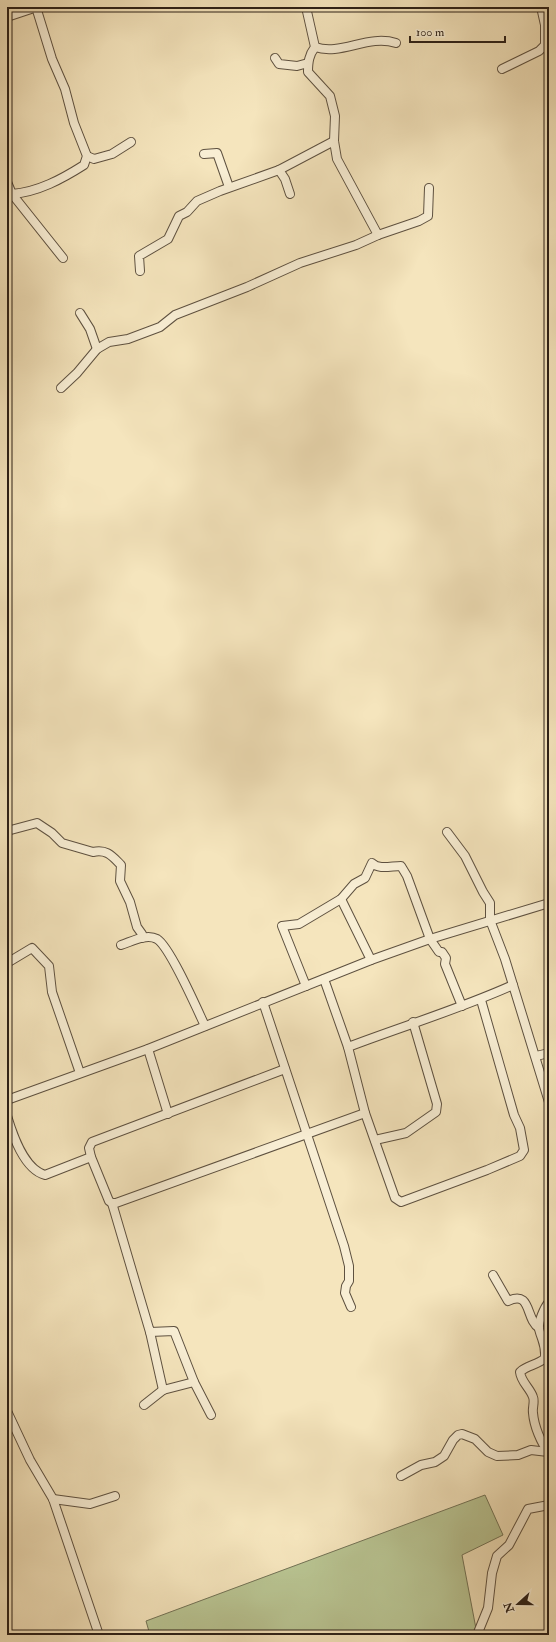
<svg xmlns="http://www.w3.org/2000/svg" width="556" height="1642" viewBox="0 0 556 1642" font-family="'IM FELL Double Pica',serif">
  <style>
    .green { fill: #b9c593; stroke: #727255 }
    .lines { fill: none; stroke-linecap: round; stroke-linejoin: round }
    .street-casing { stroke: #5e5140; stroke-width: 10 }
    .street { stroke: #f8eed4; stroke-width: 8 }
  </style>
  <rect width="100%" height="100%" fill="#f5e5bd"/>
  <filter id="stains"><feTurbulence type="fractalNoise" baseFrequency=".005" numOctaves="4"/><feColorMatrix values="0 0 0 0 .2 0 0 0 0 .09 0 0 0 0 .02 0 0 0 .5 -.17"/></filter>
  <radialGradient id="worn" r=".72"><stop offset=".6" stop-color="#630" stop-opacity="0"/><stop offset="1" stop-color="#630" stop-opacity=".3"/></radialGradient>
  <path class="green" d="M485,1495L503,1535L462,1555L477,1634L479,1635H150L146,1621Z"/>
  <g class="lines">
    <defs>
      <g id="street">
        <path d="M306,7L315,47C309,55 308,62 308,72L330,96L335,116L334,141L337,159L378,235"/>
        <path d="M7,17L37,7"/>
        <path d="M315,47C341,56 368,34 396,43"/>
        <path d="M275,58L279,64L297,66L308,63"/>
        <path d="M502,69L539,51L545,45V25L541,7"/>
        <path d="M204,154L217,153L229,187"/>
        <path d="M87,156L94,159L112,154L131,142"/>
        <path d="M279,170L285,179L290,194"/>
        <path d="M7,182L12,194C38,192 62,179 84,165L87,156L74,123L65,89L52,59L36,7"/>
        <path d="M7,199L12,194L63,258"/>
        <path d="M140,271L139,256L168,239L179,216L187,212L197,201L220,191L279,170L334,141"/>
        <path d="M80,313L90,329L97,349"/>
        <path d="M61,388L77,373L97,349L109,342L128,339L160,327L175,315L247,287L300,263L356,245L378,235L419,221L428,216L429,188"/>
        <path d="M7,831L37,823L52,833L62,843L93,852C107,849 112,856 121,865L120,881L130,902L137,927L142,934V938"/>
        <path d="M447,832L465,856L483,892L490,903V920L505,959L549,1102"/>
        <path d="M341,899L371,960"/>
        <path d="M121,945C131,942 146,933 157,939C170,947 197,1009 205,1026"/>
        <path d="M7,963L32,948L49,966L52,992L80,1073"/>
        <path d="M324,979L348,1047L365,1113L395,1198L401,1202L487,1170L520,1156L524,1150L520,1128L514,1115L481,1000"/>
        <path d="M306,986L282,926L299,924L341,899L354,884L365,878L372,863C379,870 391,866 401,866L407,876L430,939L439,952H442L446,958L445,964L462,1006"/>
        <path d="M263,1002L344,1246L349,1266V1281L346,1286L345,1293L351,1307"/>
        <path d="M348,1047C403,1026 460,1009 513,985"/>
        <path d="M148,1049L168,1114"/>
        <path d="M536,1056L549,1053"/>
        <path d="M285,1069L92,1142L89,1148L91,1157L109,1201L112,1203H116L365,1113"/>
        <path d="M7,1100L148,1049L371,960L430,939L549,903"/>
        <path d="M7,1116C13,1136 24,1169 45,1175L91,1157"/>
        <path d="M375,1140L406,1133L436,1112L437,1104L413,1022"/>
        <path d="M112,1203L150,1332L174,1331L194,1382L211,1415"/>
        <path d="M493,1275L508,1301C532,1290 525,1319 539,1328"/>
        <path d="M549,1302C544,1308 538,1322 539,1329C542,1341 546,1344 545,1358C538,1365 527,1365 520,1372C521,1382 530,1388 533,1397C535,1402 532,1408 533,1413C534,1426 541,1443 549,1453"/>
        <path d="M150,1332L163,1390"/>
        <path d="M144,1405L163,1390L194,1382"/>
        <path d="M7,1411L30,1460L53,1499L99,1635"/>
        <path d="M401,1476L421,1465L435,1462L444,1456L453,1440L458,1435L462,1434L475,1439L488,1452L497,1456L518,1455L531,1450L548,1452"/>
        <path d="M53,1499L90,1504L115,1496"/>
        <path d="M477,1635L488,1608L492,1573L497,1556L509,1545L528,1509L549,1505"/>
      </g>
    </defs>
    <use href="#street" class="street-casing"/>
    <use href="#street" class="street"/>
  </g>
  <rect width="556" height="1642" fill="none" stroke="#f5e5bd" stroke-width="24"/>
  <rect x="8" y="8" width="540" height="1626" fill="none" stroke="#2c2017" stroke-width="2"/>
  <rect x="12" y="12" width="532" height="1618" fill="none" stroke="#2c2017"/>
  <g transform="translate(518 1604) rotate(249)" stroke="#f8eed4" stroke-width="3" paint-order="stroke">
  <path d="M0-3L7 15L0 10L-7 15Z" fill="#2c2017"/>
  <text y="-6" font-size="11" font-weight="bold" text-anchor="middle" fill="#2c2017">N</text>
  </g>
  <path d="M410 36v6h95v-6" fill="none" stroke="#2c2017" stroke-width="2"/>
  <text x="416" y="36" font-size="12" fill="#2c2017" stroke="#f8eed4" stroke-width="3" paint-order="stroke">100 m</text>
  <rect width="100%" height="100%" filter="url(#stains)"/>
  <rect width="100%" height="100%" fill="url(#worn)"/>
</svg>
